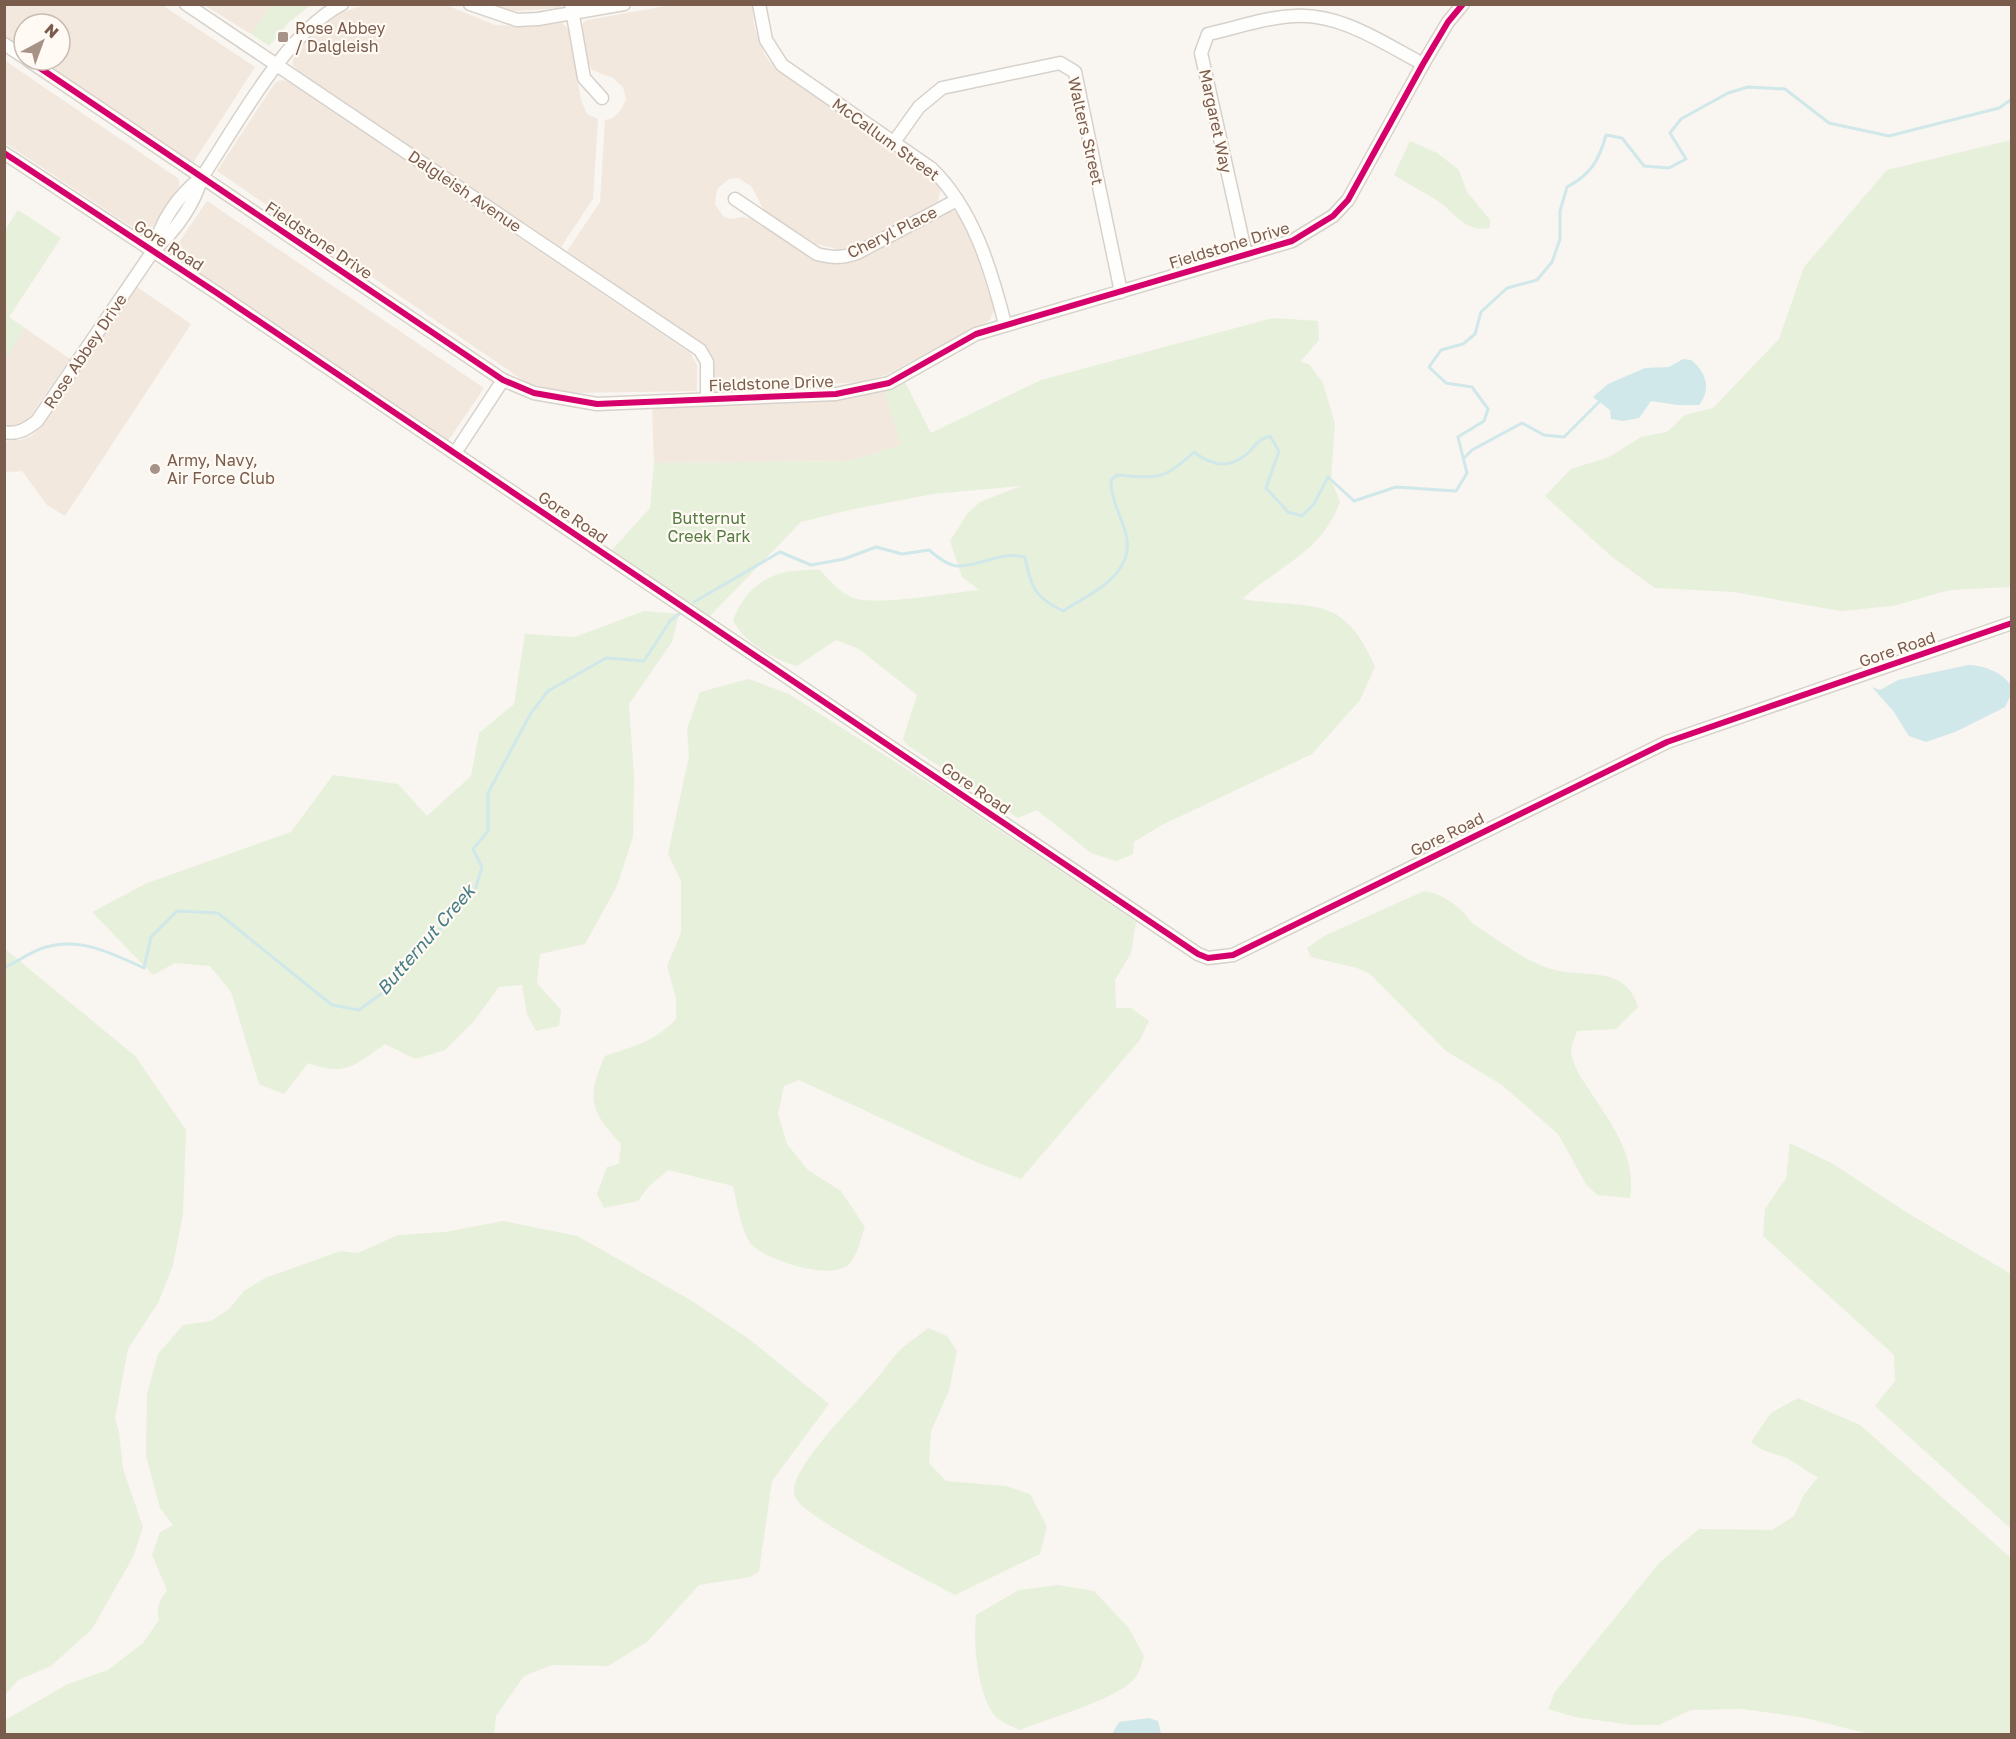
<svg xmlns="http://www.w3.org/2000/svg" width="2016" height="1739" viewBox="0 0 2016 1739" font-family="'Golos Text',sans-serif">
  <style>
    .residential { fill: #f2e8de }
    .green { fill: #e7f0db }
    .water { fill: #d0e8ea }
    .lines { fill: none; stroke-linecap: round; stroke-linejoin: round }
    .stream { stroke: #d0e8ea; stroke-width: 3 }
    .minor-casing { stroke: #d7d1cb; stroke-width: 15 }
    .minor { stroke: #fefefd; stroke-width: 12 }
    .cycleway-casing { stroke: #fffaf3; stroke-width: 10 }
    .cycleway { stroke: #d6006c; stroke-width: 6 }
    .poi-dot { fill: #a69286; stroke: #fffaf3; stroke-width: 2 }
    .labels { text-anchor: middle; stroke-width: 4.5; stroke-linejoin: round; paint-order: stroke }
    .poi-label { font-size: 16px; fill: #7a5c4d; stroke: #fffaf3; text-anchor: start }
    .street-label { font-size: 16px; fill: #7a5c4d; stroke: #fffaf3 }
    .park-label { font-size: 16px; fill: #537a41; stroke: #fffaf3 }
    .water-label { font-size: 18px; font-style: italic; fill: #437c86; stroke: #fffaf3 }
  </style>
  <rect width="100%" height="100%" fill="#f9f5f0"/>
  <g class="residential">
    <path d="M4,5H162L255,67L193,163L37,60H60V24H24V51L5,38Z"/>
    <path d="M204,5H272L251,34Z"/>
    <path d="M364,5H446L495,25L531,27L562,23L569,30L581,100L587,114L598,119L593,199L561,247L300,73L292,64L294,57L309,37L334,15Z"/>
    <path d="M495,5H560L561,8L515,11Z"/>
    <path d="M672,5H752L754,26L765,56L779,72L913,163L941,188L938,201L855,246L841,250L816,244L763,209L752,187L738,178L729,179L717,189L715,204L723,216L730,219L742,217L755,220L815,259L829,263L860,259L948,212L955,211L961,216L971,239L994,310L990,320L886,375L860,382L723,391L713,384V358L705,345L567,251L600,202L605,120L613,118L621,110L626,99L623,87L613,78L592,70L588,62L582,29L583,23L587,20Z"/>
    <path d="M4,60L179,179V186L153,226L141,233L5,143Z"/>
    <path d="M281,80L287,81L690,353L697,365V391L569,393L527,383L217,171L275,83Z"/>
    <path d="M207,201L484,388L448,441L171,254Z"/>
    <path d="M137,287L191,324L65,516L47,505L22,471L7,472L5,475V441L20,440L31,436L44,424Z"/>
    <path d="M25,328L70,359L27,421L17,426H6L4,359Z"/>
    <path d="M884,391L902,445L849,461L654,463L652,408L834,401Z"/>
  </g>
  <g class="green">
    <path d="M272,4L311,5L289,22L269,46L251,34Z"/>
    <path d="M2011,140V587L1950,590L1893,606L1840,611L1734,592L1655,588L1612,557L1545,496L1571,469L1609,457L1641,437L1667,432L1685,415L1713,408L1779,339L1804,267L1887,170Z"/>
    <path d="M1410,141L1437,153L1459,170L1467,192L1490,220V228C1466,233 1456,214 1438,201C1424,192 1408,184 1394,175Z"/>
    <path d="M18,210L61,238L9,317L25,328L5,359V230Z"/>
    <path d="M1273,318L1318,321L1319,340L1300,362L1309,364L1323,383L1335,424L1331,479L1340,502C1321,553 1280,565 1242,599C1310,610 1343,591 1375,667L1360,700L1312,754L1162,825L1134,842L1133,854L1116,861L1091,853L1037,810L1018,818L907,745L903,739L917,695L859,649L836,640L797,666C775,660 743,642 733,620C749,579 778,568 820,570C829,580 843,596 857,599C888,605 945,593 979,590L962,577L950,541L967,514L980,502L1021,486L933,494L849,510L801,522L708,618L611,551L650,508L654,463L849,461L901,445L884,391L905,382L931,433L1041,380Z"/>
    <path d="M644,611L679,614L672,642L629,704L634,777L633,837L617,886L585,944L540,954L537,983L561,1010L559,1026L536,1031L527,1014L522,985L499,987L474,1021L445,1050L415,1059L385,1044C355,1065 346,1077 308,1063L284,1094L259,1084L231,992L210,966L175,963L153,975L92,912L147,883L291,832L333,775L398,784L427,816L471,776L479,733L514,704L525,634L575,637Z"/>
    <path d="M749,679L789,694L947,795L1136,922L1131,953L1115,980L1116,1008H1131L1149,1021L1140,1040L1021,1179L976,1162L799,1080L784,1086L778,1114L787,1144L808,1170L841,1191L865,1227C861,1238 858,1253 851,1262C836,1283 769,1261 753,1246C741,1234 737,1202 733,1186L668,1170L649,1186L638,1201L604,1208L597,1194L607,1167L619,1164L621,1144C590,1111 586,1098 605,1056C632,1047 656,1041 676,1019V998L667,966L681,933V881L668,854L689,756L687,729L700,692Z"/>
    <path d="M1424,891C1444,894 1461,907 1472,923C1494,937 1523,960 1548,968C1581,980 1625,962 1638,1007L1616,1029L1577,1031C1575,1037 1572,1044 1571,1049C1571,1062 1581,1078 1588,1088C1610,1122 1637,1155 1630,1198L1597,1195L1586,1184L1558,1134L1502,1085L1446,1051L1370,974L1357,968L1311,957L1307,948L1324,936Z"/>
    <path d="M5,949L135,1056L186,1130L183,1214L173,1265L159,1301L128,1349L115,1418L119,1432L123,1469L143,1527L133,1557L92,1629L51,1666L18,1680L5,1695Z"/>
    <path d="M1790,1143L1833,1164L1906,1212L2011,1274V1529L1875,1406L1895,1381L1894,1355L1763,1236L1765,1209L1786,1178Z"/>
    <path d="M503,1221L577,1236L689,1299L749,1339L829,1404L772,1481L759,1571L750,1577L699,1585L647,1642L608,1666L552,1665L524,1676L496,1716L494,1734H5V1720L68,1684L108,1670L143,1643L159,1620C155,1608 160,1600 167,1590L152,1555L160,1532L173,1525L160,1508L146,1456L147,1394L158,1354L183,1325L211,1321L229,1309L244,1291L265,1278L341,1251L358,1253L398,1235L445,1232Z"/>
    <path d="M928,1328L947,1336L957,1351L949,1391L931,1431L929,1463L946,1481L1006,1486L1030,1494L1047,1526L1040,1554L955,1595C929,1581 804,1518 795,1497C784,1473 858,1402 873,1383C882,1373 890,1361 899,1351C907,1343 919,1336 928,1328Z"/>
    <path d="M1798,1398L1860,1425L2011,1558V1734H1869L1806,1718L1743,1709L1691,1710L1659,1725H1631L1575,1717L1548,1709L1555,1692L1659,1563L1699,1529L1772,1530L1794,1516L1804,1495L1818,1477C1806,1472 1800,1465 1790,1460C1774,1452 1765,1454 1751,1442L1771,1413Z"/>
    <path d="M1058,1585L1094,1591L1128,1627L1144,1656C1142,1662 1140,1672 1135,1678C1119,1699 1046,1719 1020,1730C1012,1726 1000,1722 995,1716C977,1693 973,1642 976,1615L1019,1590Z"/>
  </g>
  <g class="water">
    <path d="M1683,359L1691,360C1706,372 1712,389 1699,405H1678L1651,401L1639,418L1623,421L1611,419L1610,410L1593,397L1608,384L1645,368L1669,367Z"/>
    <path d="M1968,665C1985,666 2000,671 2011,685V695L2005,707L1955,732L1926,742L1909,736L1894,712L1872,687L1880,690L1898,680Z"/>
    <path d="M1149,1718L1158,1721L1161,1734H1112L1119,1722Z"/>
  </g>
  <g class="lines">
    <g class="stream">
      <path d="M1464,458L1472,450L1522,423L1544,435L1564,437L1599,402"/>
      <path d="M694,602L780,552L811,565L844,559L876,547L902,554L929,550C936,556 948,566 958,566C981,566 1000,551 1025,557C1031,587 1034,597 1063,611C1091,593 1136,575 1126,534C1121,515 1111,501 1111,480L1117,475C1158,478 1163,481 1194,452C1209,464 1226,469 1243,457C1254,449 1256,440 1270,436L1279,451L1266,488L1288,512L1302,516L1314,504L1328,477L1354,501L1396,487L1456,491L1467,473L1458,437L1484,421L1488,409L1472,387L1446,383L1429,367L1441,350L1463,344L1475,334L1481,312L1507,288L1537,280L1552,262L1560,239V211L1567,187C1590,175 1599,161 1606,135L1622,138L1644,166L1669,168L1686,159L1670,133L1681,119L1728,93L1748,87L1785,89L1829,123L1889,136L1999,108L2012,99"/>
      <path d="M4,968C18,961 32,951 46,947C81,937 113,954 144,968L151,937L177,911L218,913L332,1005L359,1010L381,994L475,890L482,867L473,849L488,831V793L531,713L548,691L606,658L644,661L670,621L679,614"/>
    </g>
    <defs>
      <g id="minor">
        <path d="M186,4L700,350L707,362V399"/>
        <path d="M470,4L517,20L538,19L624,4"/>
        <path d="M571,4L584,78L602,98"/>
        <path d="M759,4L766,40L782,65L932,169C973,209 991,269 1005,324"/>
        <path d="M4,44L24,57"/>
        <path d="M28,60L503,380L534,393L597,404L836,394L889,383L976,334L1292,241L1333,216L1348,200L1423,64L1448,22L1463,4"/>
        <path d="M894,142L919,107L942,88L1060,63L1075,72L1121,292"/>
        <path d="M4,153L217,293L1198,954L1208,958L1233,955L1667,742L2012,623"/>
        <path d="M735,199L817,254C832,258 843,258 857,253L957,200"/>
        <path d="M153,251C161,221 177,196 202,177"/>
        <path d="M1246,255L1201,53L1208,34C1236,28 1266,17 1294,16C1341,13 1383,43 1423,64"/>
        <path d="M4,432C17,435 27,429 37,421L153,251C176,230 193,207 202,177C239,122 284,35 342,4"/>
        <path d="M455,453L503,380"/>
      </g>
    </defs>
    <use href="#minor" class="minor-casing"/>
    <use href="#minor" class="minor"/>
    <defs>
      <g id="cycleway">
        <path d="M28,60L503,380L534,393L597,404L836,394L889,383L976,334L1292,241L1333,216L1348,200L1423,64L1448,22L1463,4"/>
        <path d="M4,153L217,293L1198,954L1208,958L1233,955L1667,742L2012,623"/>
      </g>
    </defs>
    <use href="#cycleway" class="cycleway-casing"/>
    <use href="#cycleway" class="cycleway"/>
  </g>
  <g class="poi-dot">
    <rect x="277" y="31" width="12" height="12" rx="3"/>
    <circle cx="155" cy="469" r="6"/>
  </g>
  <g class="labels">
    <g class="poi-label">
      <text x="295" y="34">Rose Abbey<tspan x="295" dy="18">/ Dalgleish</tspan></text>
      <text x="167" y="466">Army, Navy,<tspan x="167" dy="18">Air Force Club</tspan></text>
    </g>
    <g class="street-label">
      <text transform="translate(1216 121) rotate(78)" y="6">Margaret Way</text>
      <text transform="translate(1086 131) rotate(77)" y="6">Walters Street</text>
      <text transform="translate(886 139) rotate(36)" y="6">McCallum Street</text>
      <text transform="translate(465 191) rotate(34)" y="6">Dalgleish Avenue</text>
      <text transform="translate(892 232) rotate(-26)" y="6">Cheryl Place</text>
      <text transform="translate(319 240) rotate(34)" y="6">Fieldstone Drive</text>
      <text transform="translate(169 245) rotate(33)" y="6">Gore Road</text>
      <text transform="translate(1229 245) rotate(-17)" y="6">Fieldstone Drive</text>
      <text transform="translate(85 351) rotate(-56)" y="6">Rose Abbey Drive</text>
      <text transform="translate(771 383) rotate(-2)" y="6">Fieldstone Drive</text>
      <text transform="translate(573 517) rotate(34)" y="6">Gore Road</text>
      <text transform="translate(1897 649) rotate(-19)" y="6">Gore Road</text>
      <text transform="translate(976 788) rotate(34)" y="6">Gore Road</text>
      <text transform="translate(1447 834) rotate(-26)" y="6">Gore Road</text>
    </g>
    <g class="park-label">
      <text x="709" y="524">Butternut<tspan x="709" dy="18">Creek Park</tspan></text>
    </g>
    <g class="water-label">
      <text transform="translate(426 940) rotate(-49)" y="6">Butternut Creek</text>
    </g>
  </g>
  <rect width="2016" height="1739" fill="none" stroke="#7a5c4d" stroke-width="12"/>
  <g transform="translate(42 42) rotate(41)"><circle r="28" fill="#fffaf3" stroke="#cabbb1" stroke-width="1.5"/>
  <path d="M0-4.5L10 22L0 15L-10 22Z" fill="#a69286"/>
  <text y="-9" font-size="16" font-weight="bold" text-anchor="middle" fill="#7a5c4d">N</text>
  </g>
</svg>
